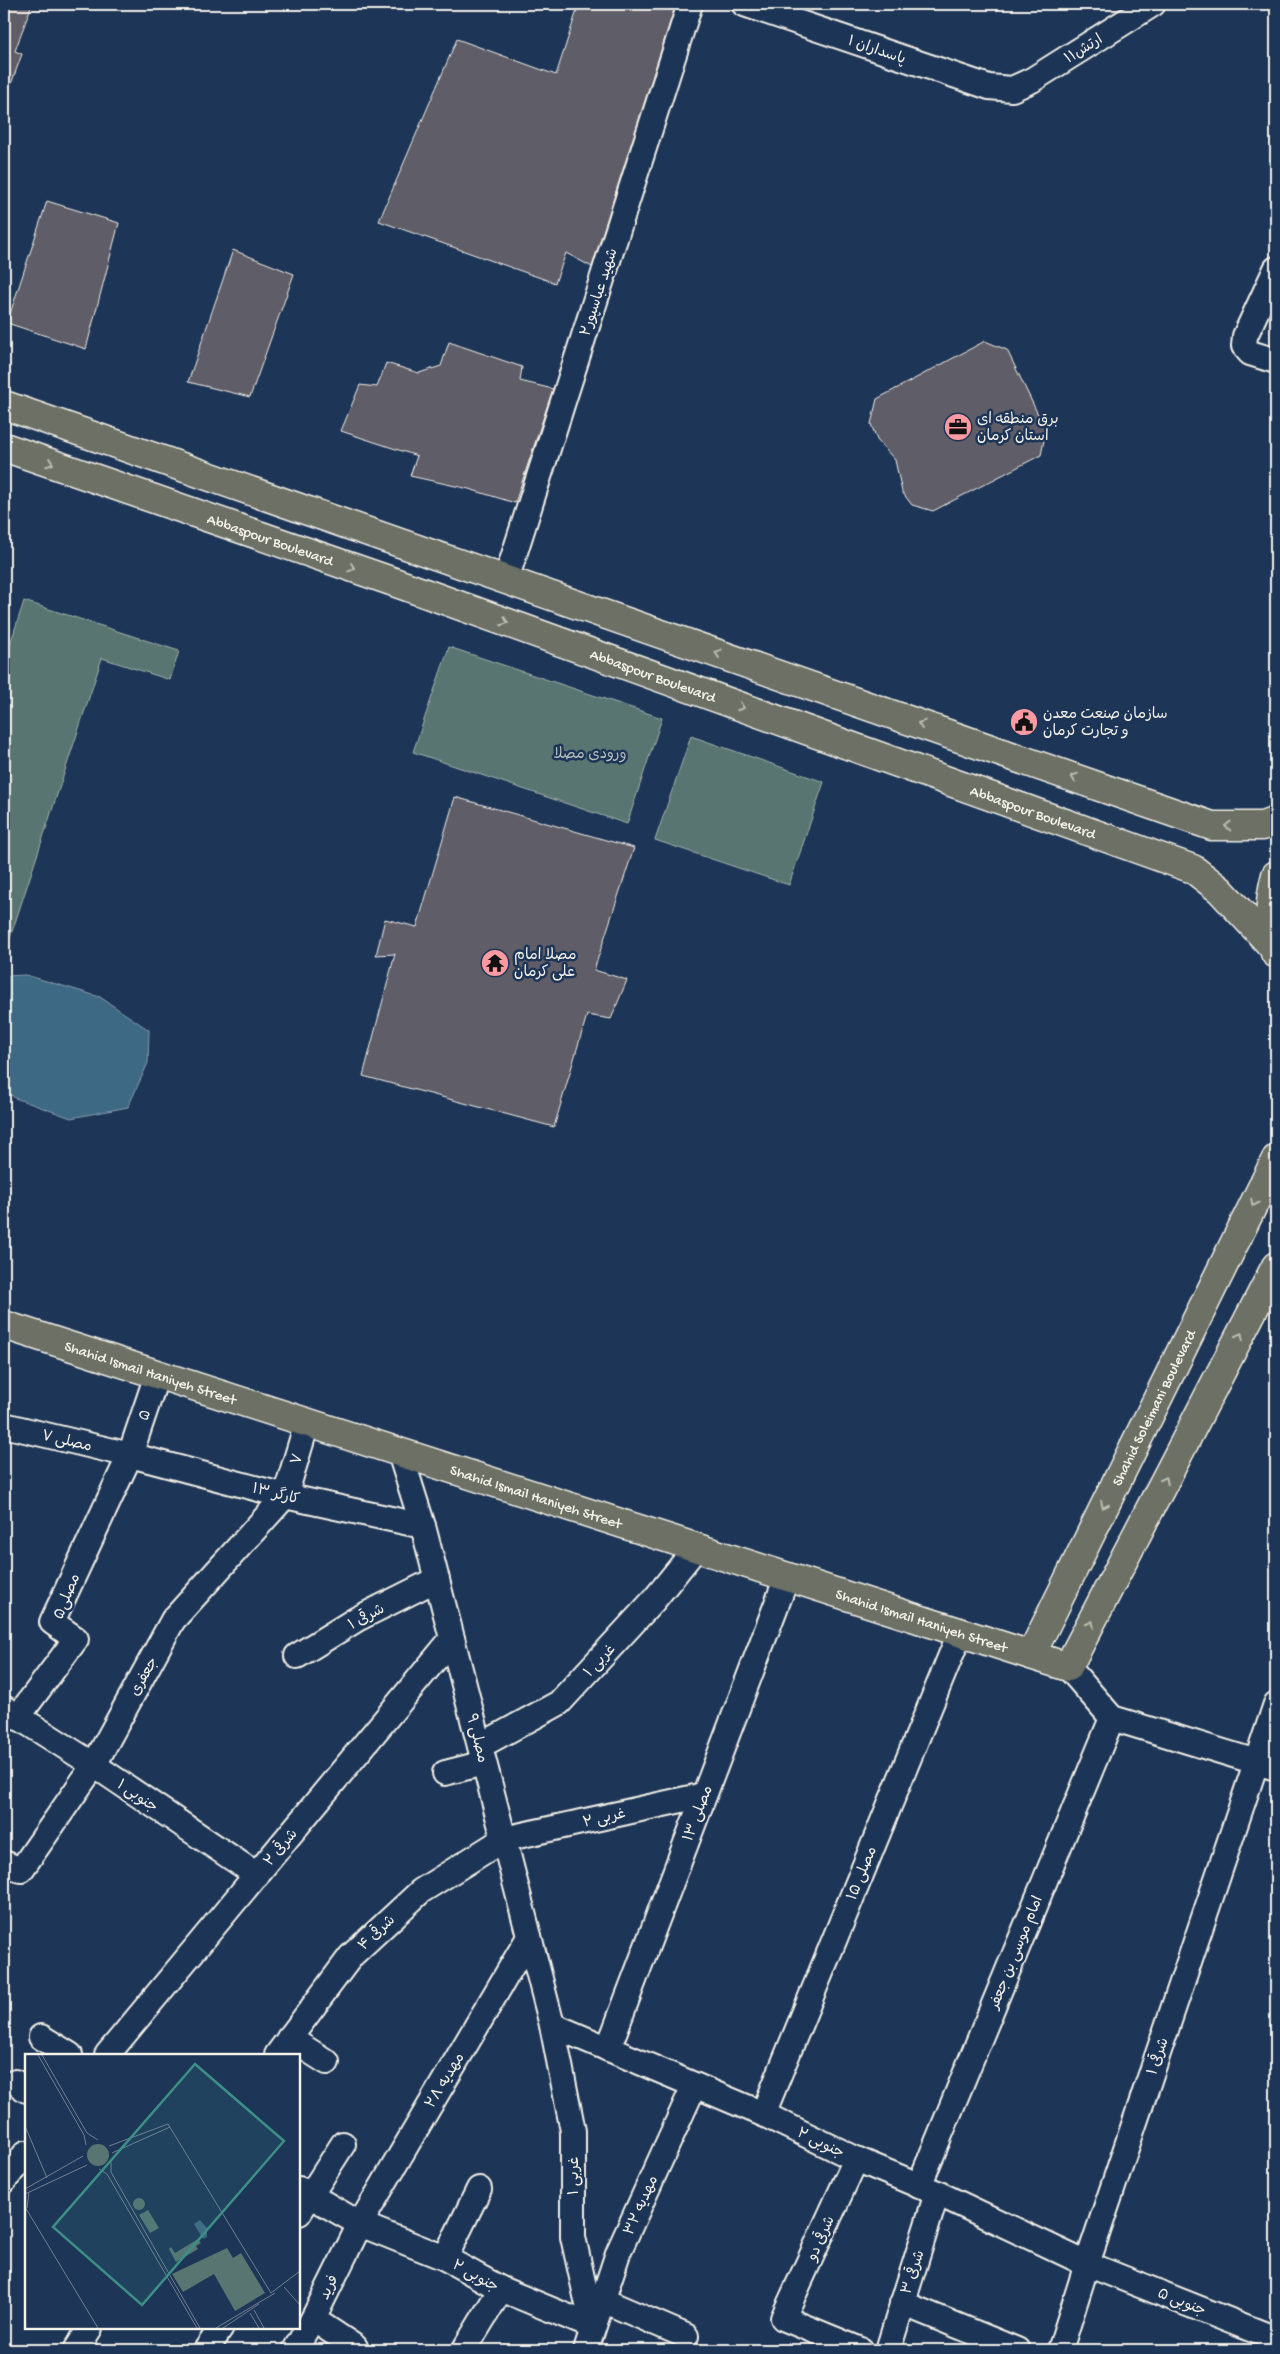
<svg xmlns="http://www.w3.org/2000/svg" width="1280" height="2354" viewBox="0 0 1280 2354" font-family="'Gochi Hand','Playpen Sans Arabic',sans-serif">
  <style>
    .green { fill: #587572; stroke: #a6b3ad }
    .water { fill: #3e6984; stroke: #879fac }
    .building { fill: #5e5d68; stroke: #f4f1e8 }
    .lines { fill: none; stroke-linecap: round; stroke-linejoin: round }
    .minor-casing { stroke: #f4f1e8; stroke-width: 28 }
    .major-casing { stroke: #f4f1e8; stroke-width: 31 }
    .minor { stroke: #1d3557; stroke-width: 24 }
    .major { stroke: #6c7065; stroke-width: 28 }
    .oneway { stroke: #bebdb4 }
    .labels { text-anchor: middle; stroke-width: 5; stroke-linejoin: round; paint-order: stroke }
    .street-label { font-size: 15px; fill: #f4f1e8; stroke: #1d3557 }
    .poi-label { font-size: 15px; fill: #f4f1e8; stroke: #1d3557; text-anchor: start }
    .park-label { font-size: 15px; fill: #b6bfb9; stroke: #1d3557 }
    .inset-road { fill: none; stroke: #738091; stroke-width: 1 }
    .view { fill: #3d8f86; fill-opacity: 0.15; stroke: #3d8f86; stroke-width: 2.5 }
    .inset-edge { fill: none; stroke: #f4f1e8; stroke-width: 2.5 }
  </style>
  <rect width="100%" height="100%" fill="#1d3557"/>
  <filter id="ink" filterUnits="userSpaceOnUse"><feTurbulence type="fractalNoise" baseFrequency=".02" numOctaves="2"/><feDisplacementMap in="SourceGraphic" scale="10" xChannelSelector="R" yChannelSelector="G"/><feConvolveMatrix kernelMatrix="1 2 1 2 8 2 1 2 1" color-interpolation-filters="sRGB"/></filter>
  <g filter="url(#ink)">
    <g class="green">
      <path d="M24,601L179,651L170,680L102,658L8,944L4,942V663Z"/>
      <path d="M449,647L662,718L627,824L413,752Z"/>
      <path d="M691,736L824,782L789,885L655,840Z"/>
    </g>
    <path class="water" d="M26,975L100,997L149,1030L148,1063L128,1107L71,1118L15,1098L4,1089V976Z"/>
    <g class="building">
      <path d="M4,4H32L15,51L22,54L6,98H4Z"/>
      <path d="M579,4H676L592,267L566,253L555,283L379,221L457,39L556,75Z"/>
      <path d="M47,201L119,223L86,349L7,323Z"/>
      <path d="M233,250L294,274L250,397L188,382Z"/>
      <path d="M985,341L1007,350L1046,431L1041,455L933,511L912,505L902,492L895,460L877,440L871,424L877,399Z"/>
      <path d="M449,342L522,367L520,381L553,389L515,503L469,489L410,476L417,456L341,431L360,385L377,387L386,363L419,373L441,366Z"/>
      <path d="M455,797L634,848L594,970L627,980L611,1019L587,1015L554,1127L363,1076L395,954L376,955L385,919L417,927Z"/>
    </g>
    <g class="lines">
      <defs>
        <g id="minor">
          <path d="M744,4L989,87L1012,89L1032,80L1153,4"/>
          <path d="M1276,269L1245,336L1244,346L1250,353L1276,361"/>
          <path d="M506,580L690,4"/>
          <path d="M4,1425L130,1455L285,1496L423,1526"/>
          <path d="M400,1453L423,1526L552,2025L573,2131V2237L593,2327"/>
          <path d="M297,1656L357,1619L437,1579"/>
          <path d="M1068,1667L1112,1718L1276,1768"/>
          <path d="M4,1708L94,1765L257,1875"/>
          <path d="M17,1718L76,1639L52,1622L130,1455L157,1375"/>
          <path d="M480,1746L559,1703L654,1600L696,1548"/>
          <path d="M445,1773L484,1763"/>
          <path d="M4,1863L21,1870L94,1765L173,1620L285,1496L307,1423"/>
          <path d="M552,2025L763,2114L856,2159L937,2193L1087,2264L1276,2339"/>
          <path d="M41,2037L70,2055"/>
          <path d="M289,2038L327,2062"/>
          <path d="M608,2049L787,1577"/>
          <path d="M107,2055L452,1639"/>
          <path d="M277,2055L351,1956L421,1891L504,1839L704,1795"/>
          <path d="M15,2082L26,2090"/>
          <path d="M763,2114L960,1633"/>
          <path d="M856,2159L783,2318L861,2350"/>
          <path d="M4,2181L26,2153"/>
          <path d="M919,2186L1112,1718"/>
          <path d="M299,2189L360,2224L445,2258L501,2289L593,2327"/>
          <path d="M299,2213L343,2144"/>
          <path d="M445,2258L479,2189"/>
          <path d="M602,2300L686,2336"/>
          <path d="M902,2303L1017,2350"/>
          <path d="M313,2319L355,2347"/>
          <path d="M76,2350L90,2328"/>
          <path d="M206,2350L221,2328"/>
          <path d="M295,2350L313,2319L360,2224L529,1937"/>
          <path d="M464,2350L501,2289"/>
          <path d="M586,2350L618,2253L694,2086"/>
          <path d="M888,2350L937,2193"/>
          <path d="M1060,2350L1087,2264L1276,1704"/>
        </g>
        <g id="major">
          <path d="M4,405L1212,826H1262L1276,821"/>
          <path id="s1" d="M4,447L394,582L1193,869L1220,890L1273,947"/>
          <path d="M1275,953C1269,928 1269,900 1276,875"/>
          <path id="s2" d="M4,1325L1068,1667L1276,1266"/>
          <path id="s3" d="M1031,1655L1276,1159"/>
        </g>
      </defs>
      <use href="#minor" class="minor-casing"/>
      <use href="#major" class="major-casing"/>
      <use href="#minor" class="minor"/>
      <use href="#major" class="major"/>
    </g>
    <defs><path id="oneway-chevron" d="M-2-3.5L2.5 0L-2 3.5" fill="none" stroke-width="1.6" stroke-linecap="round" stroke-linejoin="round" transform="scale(1.25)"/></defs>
    <g class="oneway">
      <use href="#oneway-chevron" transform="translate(50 463) rotate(19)"/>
      <use href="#oneway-chevron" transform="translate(352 568) rotate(19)"/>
      <use href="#oneway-chevron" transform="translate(505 622) rotate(20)"/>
      <use href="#oneway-chevron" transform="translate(718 653) rotate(-161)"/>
      <use href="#oneway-chevron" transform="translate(741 707) rotate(20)"/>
      <use href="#oneway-chevron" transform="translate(921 724) rotate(-161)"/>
      <use href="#oneway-chevron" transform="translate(1074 777) rotate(-161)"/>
      <use href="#oneway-chevron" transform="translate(1228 826) rotate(-179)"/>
      <use href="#oneway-chevron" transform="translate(1254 1203) rotate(117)"/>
      <use href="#oneway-chevron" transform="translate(1240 1336) rotate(-63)"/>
      <use href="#oneway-chevron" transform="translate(1165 1480) rotate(-63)"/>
      <use href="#oneway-chevron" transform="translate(1104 1505) rotate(117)"/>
      <use href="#oneway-chevron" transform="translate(1091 1624) rotate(-63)"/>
    </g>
  </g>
  <defs>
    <symbol id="office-disc" viewBox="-11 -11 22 22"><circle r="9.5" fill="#ff9aa2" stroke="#1d3557"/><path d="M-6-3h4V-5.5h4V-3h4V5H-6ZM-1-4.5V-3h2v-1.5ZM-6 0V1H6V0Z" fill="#111"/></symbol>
    <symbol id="civic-disc" viewBox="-11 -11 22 22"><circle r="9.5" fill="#ff9aa2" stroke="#1d3557"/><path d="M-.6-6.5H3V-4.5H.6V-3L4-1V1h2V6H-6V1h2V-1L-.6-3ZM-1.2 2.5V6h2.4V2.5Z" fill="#111"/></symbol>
    <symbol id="temple-disc" viewBox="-11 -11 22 22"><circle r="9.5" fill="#ff9aa2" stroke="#1d3557"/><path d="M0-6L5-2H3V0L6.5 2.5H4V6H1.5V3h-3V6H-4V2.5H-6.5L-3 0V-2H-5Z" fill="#111"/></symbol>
  </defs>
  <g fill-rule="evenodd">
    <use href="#office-disc" x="942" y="411" width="32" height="32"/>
    <use href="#civic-disc" x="1008" y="706" width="32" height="32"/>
    <use href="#temple-disc" x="479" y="947" width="32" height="32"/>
  </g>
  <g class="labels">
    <g class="street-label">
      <text transform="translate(1083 48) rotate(-32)" y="5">ارتش۱۱</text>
      <text transform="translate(877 49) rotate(19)" y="5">پاسداران ۱</text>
      <text transform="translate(598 292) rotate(-72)" y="5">شهید عباسپور۲</text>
      <text dy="5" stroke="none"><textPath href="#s1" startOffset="282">Abbaspour Boulevard</textPath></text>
      <text dy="5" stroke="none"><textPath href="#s1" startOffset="688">Abbaspour Boulevard</textPath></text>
      <text dy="5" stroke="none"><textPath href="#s1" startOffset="1092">Abbaspour Boulevard</textPath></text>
      <text dy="5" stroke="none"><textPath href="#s2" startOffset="154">Shahid Ismail Haniyeh Street</textPath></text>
      <text dy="5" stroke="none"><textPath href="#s3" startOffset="276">Shahid Soleimani Boulevard</textPath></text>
      <text transform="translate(144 1415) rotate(-71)" y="5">۵</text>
      <text transform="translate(67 1440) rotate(13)" y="5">مصلی ۷</text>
      <text transform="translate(296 1459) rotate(-73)" y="5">۷</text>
      <text transform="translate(276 1493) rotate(14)" y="5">کارگر ۱۳</text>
      <text dy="5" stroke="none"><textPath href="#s2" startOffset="559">Shahid Ismail Haniyeh Street</textPath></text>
      <text transform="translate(66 1596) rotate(-68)" y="5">مصلی۵</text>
      <text transform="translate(366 1616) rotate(-28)" y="5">۱ شرقی</text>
      <text dy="5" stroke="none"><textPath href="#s2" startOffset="964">Shahid Ismail Haniyeh Street</textPath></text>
      <text transform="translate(599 1660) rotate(-47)" y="5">۱ غربی</text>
      <text transform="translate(143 1676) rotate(-61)" y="5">جعفری</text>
      <text transform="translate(478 1738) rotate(76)" y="5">مصلی ۹</text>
      <text transform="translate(138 1795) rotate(34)" y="5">۱ جنوبی</text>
      <text transform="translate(697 1813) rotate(-69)" y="5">مصلی ۱۳</text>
      <text transform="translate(604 1817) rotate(-13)" y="5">۲ غربی</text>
      <text transform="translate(280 1847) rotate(-50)" y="5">۲ شرقی</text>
      <text transform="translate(861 1873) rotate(-68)" y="5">مصلی ۱۵</text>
      <text transform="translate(376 1932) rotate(-43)" y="5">۴ شرقی</text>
      <text transform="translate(1015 1952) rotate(-68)" y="5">امام موسی بن جعفر</text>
      <text transform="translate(1157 2056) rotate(-71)" y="5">شرقی ۱</text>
      <text transform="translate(444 2080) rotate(-59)" y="5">مهدیه ۲۸</text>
      <text transform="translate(821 2142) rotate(26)" y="5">جنوبی ۲</text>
      <text transform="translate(573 2176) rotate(-90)" y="5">۱ غربی</text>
      <text transform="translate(640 2205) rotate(-66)" y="5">مهدیه ۳۲</text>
      <text transform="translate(820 2238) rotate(-66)" y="5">شرقی دو</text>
      <text transform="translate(912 2272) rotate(-72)" y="5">شرقی ۳</text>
      <text transform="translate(476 2275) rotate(29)" y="5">۲ جنوبی</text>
      <text transform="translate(328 2287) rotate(-64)" y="5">فرید</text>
      <text transform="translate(1182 2301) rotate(22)" y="5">۵ جنوبی</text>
    </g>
    <g class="poi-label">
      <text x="977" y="423">برق منطقه ای<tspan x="977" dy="17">استان کرمان</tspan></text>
      <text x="1043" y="718">سازمان صنعت معدن<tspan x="1043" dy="17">و تجارت کرمان</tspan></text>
      <text x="514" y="959">مصلا امام<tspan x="514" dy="17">علی کرمان</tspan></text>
    </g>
    <g class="park-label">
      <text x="590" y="758">ورودی مصلا</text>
    </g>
  </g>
  <g transform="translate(25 2054)">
    <rect width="275" height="275" fill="#1d3557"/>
    <path d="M62 101a11 11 0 1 1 22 0a11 11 0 1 1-22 0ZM108 150a6 6 0 1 1 12 0a6 6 0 1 1-12 0ZM123,156L134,174L125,179L114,161ZM173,185L176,189L171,192L173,195L151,208L144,195L146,193L150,199ZM202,194L208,204L216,199L240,239L210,257L189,220L158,238L147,220Z" fill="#587572"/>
    <path d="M175,166L182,174V183L178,185L169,170Z" fill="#3e6984"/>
    <path class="inset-road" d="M13,1L59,81L61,91M17,1L62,79L73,86M0,72L22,124M84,92L143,70L246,239L275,217M87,99L145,73M86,108V118L175,274M74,115L82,120L172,274M0,135L58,102M0,140L62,111M0,153L73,274M2,154L4,138M259,233L275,251M229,256L239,274M225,259L234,274M191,274L250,239M198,274L234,250"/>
    <path class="view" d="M170,10L259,87L117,251L28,173Z"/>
    <rect width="275" height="275" class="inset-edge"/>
  </g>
  <rect width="1280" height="2354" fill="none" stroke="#1d3557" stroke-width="20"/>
  <rect x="10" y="10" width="1260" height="2334" fill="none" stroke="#f4f1e8" stroke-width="2" filter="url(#ink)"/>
</svg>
